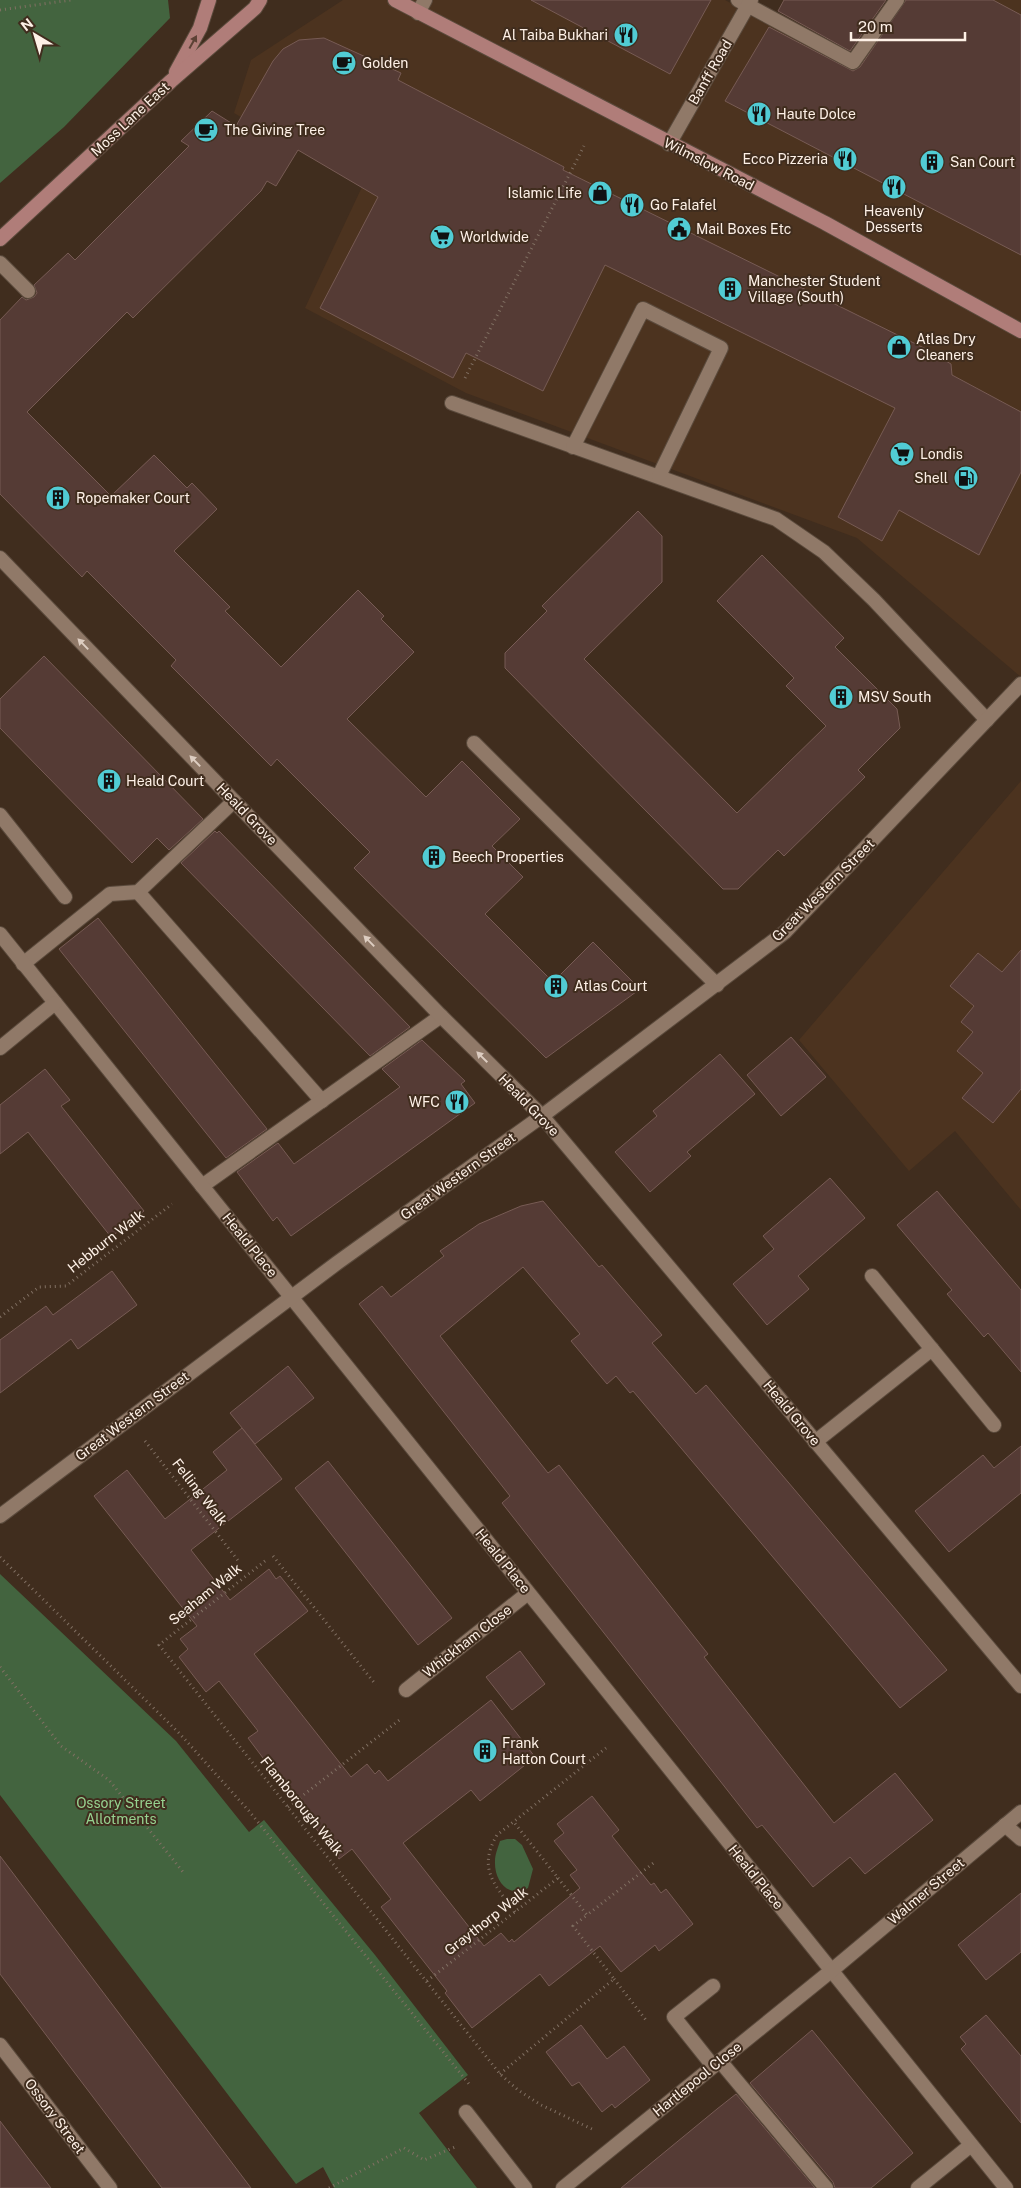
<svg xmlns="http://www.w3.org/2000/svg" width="1021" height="2188" viewBox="0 0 1021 2188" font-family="'Public Sans',sans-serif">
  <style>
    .built { fill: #4c331f }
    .green { fill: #43643f }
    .building { fill: #553b35; stroke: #775b54 }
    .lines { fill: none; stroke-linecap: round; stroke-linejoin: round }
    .service-casing { stroke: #5a4a3c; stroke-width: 16 }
    .minor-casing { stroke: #5a4a3c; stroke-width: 16 }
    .secondary-casing { stroke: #5a4a3c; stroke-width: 16 }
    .path { stroke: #817063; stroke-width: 3; stroke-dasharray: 1 4; stroke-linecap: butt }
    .service { stroke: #907968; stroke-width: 14 }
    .minor { stroke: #907968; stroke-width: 14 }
    .secondary { stroke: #b07d79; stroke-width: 14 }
    .oneway { fill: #5c4135 }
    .oneway2 { fill: #ddcdc1 }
    .labels { text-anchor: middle; stroke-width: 4; stroke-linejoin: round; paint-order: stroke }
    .poi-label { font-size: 14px; fill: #fef1e7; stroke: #402d1e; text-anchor: start }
    .street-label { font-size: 14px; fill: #fef1e7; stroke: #402d1e }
    .park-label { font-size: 14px; fill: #96d290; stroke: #402d1e }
  </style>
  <rect width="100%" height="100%" fill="#402d1e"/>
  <g class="built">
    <path d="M343,0H725L849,69L903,0H1021V677L857,538L466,393L305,308L362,187L234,113L251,60Z"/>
    <path d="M1021,781V1210L955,1131L909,1171L799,1040Z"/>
  </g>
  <g class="green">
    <path d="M0,0H168L170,18L64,127L0,183Z"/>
    <path d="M0,1574L176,1741L249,1832L264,1820L375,1955L468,2075L419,2113L477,2188H334L323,2167L296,2184L0,1795Z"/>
    <path d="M507,1839H515L522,1845L533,1869L528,1888C509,1899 494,1881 495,1861C495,1854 498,1848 500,1841Z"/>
  </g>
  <g class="building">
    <path d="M531,0H711L670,74Z"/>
    <path d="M784,0H886L850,51L778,11Z"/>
    <path d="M906,0H993L1021,15V255L725,101L769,27L853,71L860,67Z"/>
    <path d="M324,38L401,73L398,80L564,167L563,170L924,348L951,364L952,375L1021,412V472L979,555L899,510L882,541L838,517L895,408L605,265L543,391L466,353L453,378L320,308L378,197L298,150L276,186L267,181L261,191L133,318L127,312L27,412L111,496L154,455L187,488L192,483L217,509L174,551L230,607L225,611L281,667L358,590L384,616L381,619L414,652L347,719L426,797L462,761L520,819L492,846L523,877L485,914L553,982L593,942L640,989L546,1058L354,868L370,852L277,759L271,766L171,666L176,660L87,571L82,577L0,494V320L22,297L26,300L34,297L37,293L34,285L68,253L75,260L189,146L181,141L212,111L236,126L273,61L283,49L299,40Z"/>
    <path d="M638,511L662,536V582L584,659L737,813L826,726L786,686L794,678L717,601L762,555L844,638L835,647L897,709L900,728L858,770L865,777L784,856L778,850L738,889H723L505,668V653L547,611L542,606Z"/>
    <path d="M44,656L203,819L169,850L157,838L132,863L0,728V699Z"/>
    <path d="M215,831L217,833L219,831L410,1027L370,1056L181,863Z"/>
    <path d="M98,918L267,1129L226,1158L59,949Z"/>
    <path d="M1021,950V1089L993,1123L962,1098L983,1073L957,1051L973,1032L961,1022L974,1006L950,986L978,953L1002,972Z"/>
    <path d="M791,1037L826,1077L781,1116L747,1075Z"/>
    <path d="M422,1040L465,1081L461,1084L475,1103L291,1236L277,1217L273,1221L237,1172L278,1143L294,1164L319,1146L400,1087L382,1069Z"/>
    <path d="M720,1054L755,1094L687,1152L691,1156L650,1192L615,1152L657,1116L653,1111Z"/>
    <path d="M45,1069L70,1100L61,1106L144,1211L111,1237L28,1132L0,1154V1105Z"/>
    <path d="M830,1178L865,1218L798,1276L809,1289L767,1325L733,1284L774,1249L763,1236Z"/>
    <path d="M937,1191L1021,1290V1372L988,1333L984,1337L947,1294L952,1290L897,1225Z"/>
    <path d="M543,1201L599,1267L602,1265L662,1335L652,1343L696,1394L706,1385L947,1670L900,1708L633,1391L630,1393L616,1376L607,1384L571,1341L580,1334L523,1267L440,1336L548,1473L559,1465L708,1654L704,1657L834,1823L895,1773L933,1820L865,1874L850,1857L813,1887L762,1825L757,1828L502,1503L510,1496L359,1304L382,1286L391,1297L444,1256L440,1251L479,1224L521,1206Z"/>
    <path d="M112,1271L137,1305L78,1349L71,1339L0,1393V1340L46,1306L53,1315Z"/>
    <path d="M288,1366L314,1398L255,1444L230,1413Z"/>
    <path d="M242,1428L282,1479L191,1550L230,1600L269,1569L276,1579L280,1576L308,1611L254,1654L351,1777L367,1764L375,1774L379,1770L388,1781L491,1700L535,1757L480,1801L471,1790L403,1843L484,1946L501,1933L509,1942L512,1939L514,1942L580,1888L570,1875L577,1870L554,1841L564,1833L557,1824L592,1796L619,1830L612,1836L651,1885L654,1883L661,1893L666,1889L693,1924L659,1951L655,1945L621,1972L600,1946L549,1986L540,1974L472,2028L445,1993L447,1991L381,1907L391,1899L352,1849L339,1859L248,1738L258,1731L219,1681L206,1692L179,1657L188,1649L180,1639L197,1626L94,1496L127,1470L165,1519L227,1470L213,1452Z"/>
    <path d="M1021,1446V1493L949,1552L915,1511L983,1455L994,1468Z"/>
    <path d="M328,1461L452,1618L418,1645L295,1488Z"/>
    <path d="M520,1651L545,1684L512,1710L486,1677Z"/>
    <path d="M0,1856L149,2053L251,2188H162L71,2068L0,1974Z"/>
    <path d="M1021,1893V1952L986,1980L958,1945Z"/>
    <path d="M986,2015L1021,2056V2123L961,2049L966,2044L960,2037Z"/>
    <path d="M581,2025L607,2059L624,2046L650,2080L615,2108L612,2104L602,2112L579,2082L572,2086L546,2052Z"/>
    <path d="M812,2030L913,2153L871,2188H835L833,2182L750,2083Z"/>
    <path d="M736,2094L815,2188H621L717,2109Z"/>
    <path d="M0,2121L31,2162L51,2188H0Z"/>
  </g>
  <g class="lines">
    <defs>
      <g id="service">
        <path d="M738,0L853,62L897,0"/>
        <path d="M0,263L28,291"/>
        <path d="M452,403L776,519L824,552L874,600L987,720"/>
        <path d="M573,447L643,309L721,348L659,476"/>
        <path d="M474,743L717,985"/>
        <path d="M0,815L65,897"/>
        <path d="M138,892L322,1101"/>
        <path d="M23,964L110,894L138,892L234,801"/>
        <path d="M202,1186L441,1016"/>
        <path d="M872,1276L994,1425"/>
        <path d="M815,1442L932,1349"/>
        <path d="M1005,1825L1021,1839"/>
        <path d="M720,2061L826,2188"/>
        <path d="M713,2066L674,2017L713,1986"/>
      </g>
      <g id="minor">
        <path d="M418,13L425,0"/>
        <path d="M669,144L751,0"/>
        <path d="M0,558L441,1016L542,1116L1021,1686"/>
        <path d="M0,934L1006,2188"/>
        <path d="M0,1048L55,1003"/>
        <path d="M0,1516L337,1263L542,1116L785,932L1021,684"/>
        <path d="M406,1690L528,1593"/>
        <path d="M0,2045L110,2188"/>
        <path d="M466,2112L525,2188"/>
        <path d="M563,2188L831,1971L1021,1812"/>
        <path d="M918,2188L971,2145"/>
      </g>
      <g id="secondary">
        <path d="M395,0L825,223L1021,331"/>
        <path d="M176,72L200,28L209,0"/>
        <path d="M0,239L171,81L255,8L260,0"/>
      </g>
    </defs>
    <use href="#service" class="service-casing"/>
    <use href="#minor" class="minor-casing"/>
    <use href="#secondary" class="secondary-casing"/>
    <g class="path">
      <path d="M0,10L71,0"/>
      <path d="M465,378L584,146"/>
      <path d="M0,1317L39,1287L66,1286L172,1204"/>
      <path d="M145,1441L240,1563"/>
      <path d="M273,1556L376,1685"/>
      <path d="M0,1557L180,1734L249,1811L469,2084"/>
      <path d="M265,1561L159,1645L500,2074L518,2090L541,2105L592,2129"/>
      <path d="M0,1667L61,1746L109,1780L183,1872"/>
      <path d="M288,1807L402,1718"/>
      <path d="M558,1878L587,1915L656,1861"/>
      <path d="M515,1912C495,1885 477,1869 497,1835L606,1748"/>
      <path d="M614,1979L646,2020"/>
      <path d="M427,1981L558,1878L513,1821"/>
      <path d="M500,2074L614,1979L573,1926L587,1915"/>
      <path d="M329,2188L404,2148L424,2160L455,2147"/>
    </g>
    <use href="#service" class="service"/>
    <use href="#minor" class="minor"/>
    <use href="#secondary" class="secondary"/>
  </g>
  <defs><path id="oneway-solid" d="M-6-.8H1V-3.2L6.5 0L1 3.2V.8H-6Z" transform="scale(1.25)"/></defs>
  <use class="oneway" href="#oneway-solid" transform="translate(193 42) rotate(-61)"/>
  <g class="oneway2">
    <use href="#oneway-solid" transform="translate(83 644) rotate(-134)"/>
    <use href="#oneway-solid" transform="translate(195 761) rotate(-134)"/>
    <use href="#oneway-solid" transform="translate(369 941) rotate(-134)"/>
    <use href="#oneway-solid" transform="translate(482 1057) rotate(-135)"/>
  </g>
  <defs>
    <symbol id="restaurant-disc" viewBox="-11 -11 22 22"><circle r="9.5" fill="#51ccd4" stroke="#402d1e"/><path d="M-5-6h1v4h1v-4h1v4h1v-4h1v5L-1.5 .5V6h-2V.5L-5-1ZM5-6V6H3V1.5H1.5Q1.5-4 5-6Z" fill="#111"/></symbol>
    <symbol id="cafe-disc" viewBox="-11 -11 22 22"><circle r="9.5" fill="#51ccd4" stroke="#402d1e"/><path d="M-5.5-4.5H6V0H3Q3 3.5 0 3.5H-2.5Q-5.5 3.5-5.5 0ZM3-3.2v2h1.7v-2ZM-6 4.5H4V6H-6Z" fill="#111"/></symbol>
    <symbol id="building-disc" viewBox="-11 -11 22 22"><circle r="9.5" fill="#51ccd4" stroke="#402d1e"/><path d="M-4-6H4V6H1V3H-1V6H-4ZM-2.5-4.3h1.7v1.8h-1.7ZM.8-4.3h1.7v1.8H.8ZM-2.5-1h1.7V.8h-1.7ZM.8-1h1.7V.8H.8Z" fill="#111"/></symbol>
    <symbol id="shop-disc" viewBox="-11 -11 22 22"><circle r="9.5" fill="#51ccd4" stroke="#402d1e"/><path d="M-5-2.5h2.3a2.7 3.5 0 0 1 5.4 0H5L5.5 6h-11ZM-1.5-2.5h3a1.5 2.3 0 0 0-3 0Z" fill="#111"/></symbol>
    <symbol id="civic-disc" viewBox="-11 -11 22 22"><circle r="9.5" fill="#51ccd4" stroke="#402d1e"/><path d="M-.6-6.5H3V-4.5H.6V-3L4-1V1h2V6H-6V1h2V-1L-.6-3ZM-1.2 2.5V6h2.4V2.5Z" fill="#111"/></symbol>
    <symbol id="supermarket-disc" viewBox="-11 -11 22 22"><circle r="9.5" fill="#51ccd4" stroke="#402d1e"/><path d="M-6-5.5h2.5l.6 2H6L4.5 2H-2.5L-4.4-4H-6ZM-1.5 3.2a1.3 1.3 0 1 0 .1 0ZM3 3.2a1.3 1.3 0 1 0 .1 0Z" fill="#111"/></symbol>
    <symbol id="fuel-disc" viewBox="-11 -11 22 22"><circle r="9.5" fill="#51ccd4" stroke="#402d1e"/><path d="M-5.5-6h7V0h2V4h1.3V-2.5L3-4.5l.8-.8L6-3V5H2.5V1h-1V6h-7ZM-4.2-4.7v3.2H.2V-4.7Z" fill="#111"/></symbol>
  </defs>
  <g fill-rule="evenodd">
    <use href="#restaurant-disc" x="612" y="21" width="28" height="28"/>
    <use href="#cafe-disc" x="330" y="49" width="28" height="28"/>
    <use href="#restaurant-disc" x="745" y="100" width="28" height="28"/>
    <use href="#cafe-disc" x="192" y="116" width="28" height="28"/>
    <use href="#restaurant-disc" x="831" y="145" width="28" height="28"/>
    <use href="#building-disc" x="918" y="148" width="28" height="28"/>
    <use href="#restaurant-disc" x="880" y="173" width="28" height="28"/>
    <use href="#shop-disc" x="586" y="179" width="28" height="28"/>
    <use href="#restaurant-disc" x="618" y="191" width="28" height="28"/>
    <use href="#civic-disc" x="665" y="215" width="28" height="28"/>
    <use href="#supermarket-disc" x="428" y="223" width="28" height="28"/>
    <use href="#building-disc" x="716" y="275" width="28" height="28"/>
    <use href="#shop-disc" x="885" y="333" width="28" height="28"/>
    <use href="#supermarket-disc" x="888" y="440" width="28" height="28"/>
    <use href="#fuel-disc" x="952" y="464" width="28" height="28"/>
    <use href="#building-disc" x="44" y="484" width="28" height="28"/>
    <use href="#building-disc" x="827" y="683" width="28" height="28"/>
    <use href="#building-disc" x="95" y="767" width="28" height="28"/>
    <use href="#building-disc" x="420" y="843" width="28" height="28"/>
    <use href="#building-disc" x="542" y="972" width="28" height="28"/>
    <use href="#restaurant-disc" x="443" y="1088" width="28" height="28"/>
    <use href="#building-disc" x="471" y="1737" width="28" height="28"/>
  </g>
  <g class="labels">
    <g class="poi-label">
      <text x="608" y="40" text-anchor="end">Al Taiba Bukhari</text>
      <text x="362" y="68">Golden</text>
      <text x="776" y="119">Haute Dolce</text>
      <text x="224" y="135">The Giving Tree</text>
      <text x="828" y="164" text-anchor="end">Ecco Pizzeria</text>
      <text x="950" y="167">San Court</text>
      <text x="582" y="198" text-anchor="end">Islamic Life</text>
      <text x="650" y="210">Go Falafel</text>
      <text x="894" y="216" text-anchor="middle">Heavenly<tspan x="894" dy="16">Desserts</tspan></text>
      <text x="696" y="234">Mail Boxes Etc</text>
      <text x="460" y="242">Worldwide</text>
      <text x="748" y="286">Manchester Student<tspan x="748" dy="16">Village (South)</tspan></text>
      <text x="916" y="344">Atlas Dry<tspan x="916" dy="16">Cleaners</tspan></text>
      <text x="920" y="459">Londis</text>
      <text x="948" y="483" text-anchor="end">Shell</text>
      <text x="76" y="503">Ropemaker Court</text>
      <text x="858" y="702">MSV South</text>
      <text x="126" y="786">Heald Court</text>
      <text x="452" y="862">Beech Properties</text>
      <text x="574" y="991">Atlas Court</text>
      <text x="440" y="1107" text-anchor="end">WFC</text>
      <text x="502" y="1748">Frank<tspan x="502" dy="16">Hatton Court</tspan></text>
    </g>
    <g class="street-label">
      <text transform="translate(710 72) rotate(-60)" y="5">Banff Road</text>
      <text transform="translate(130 119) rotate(-43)" y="5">Moss Lane East</text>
      <text transform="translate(709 164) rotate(27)" y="5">Wilmslow Road</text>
      <text transform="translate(247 814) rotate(46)" y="5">Heald Grove</text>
      <text transform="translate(823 890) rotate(-45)" y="5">Great Western Street</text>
      <text transform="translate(529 1105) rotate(46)" y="5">Heald Grove</text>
      <text transform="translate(458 1176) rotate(-36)" y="5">Great Western Street</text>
      <text transform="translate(106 1241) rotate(-38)" y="5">Hebburn Walk</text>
      <text transform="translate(250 1245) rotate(51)" y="5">Heald Place</text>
      <text transform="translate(792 1413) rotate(50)" y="5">Heald Grove</text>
      <text transform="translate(132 1416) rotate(-37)" y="5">Great Western Street</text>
      <text transform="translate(200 1492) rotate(52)" y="5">Felling Walk</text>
      <text transform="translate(503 1561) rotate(51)" y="5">Heald Place</text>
      <text transform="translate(205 1594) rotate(-39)" y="5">Seaham Walk</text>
      <text transform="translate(467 1641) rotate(-38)" y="5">Whickham Close</text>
      <text transform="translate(302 1806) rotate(51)" y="5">Flamborough Walk</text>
      <text transform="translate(756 1877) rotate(51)" y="5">Heald Place</text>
      <text transform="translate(926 1891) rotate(-40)" y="5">Walmer Street</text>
      <text transform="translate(486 1921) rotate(-38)" y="5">Graythorp Walk</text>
      <text transform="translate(697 2079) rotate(-39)" y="5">Hartlepool Close</text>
      <text transform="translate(55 2116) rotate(53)" y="5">Ossory Street</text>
    </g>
    <g class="park-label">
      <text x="121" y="1808">Ossory Street<tspan x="121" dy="16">Allotments</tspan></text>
    </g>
  </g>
  <g transform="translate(35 35) rotate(322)" stroke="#402d1e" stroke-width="4" paint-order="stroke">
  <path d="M0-4L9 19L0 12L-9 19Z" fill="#fef1e7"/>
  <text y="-8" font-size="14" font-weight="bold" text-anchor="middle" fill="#fef1e7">N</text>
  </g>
  <path d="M851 32v8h114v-8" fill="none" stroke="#fef1e7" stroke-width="2.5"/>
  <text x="858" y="32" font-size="15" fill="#fef1e7" stroke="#402d1e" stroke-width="4" paint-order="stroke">20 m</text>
</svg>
